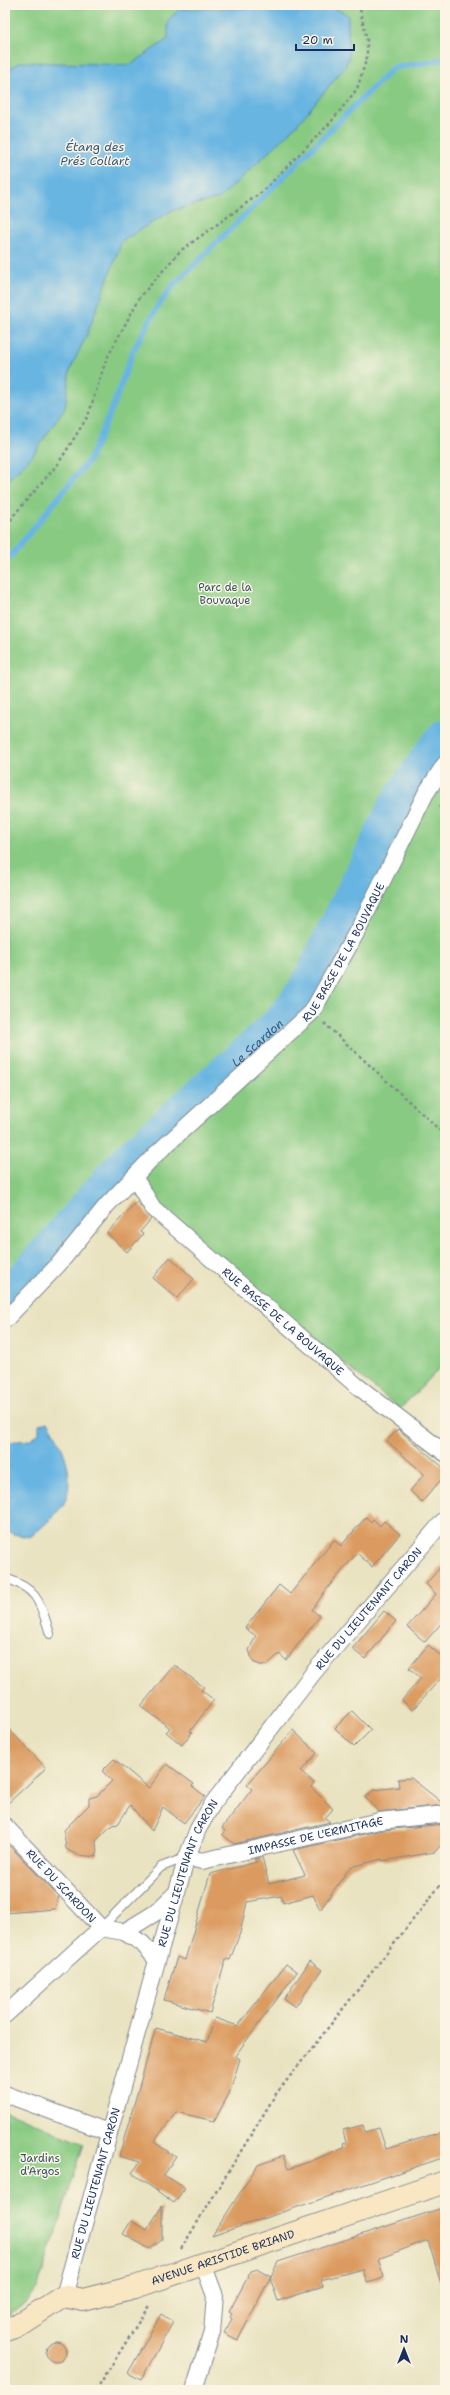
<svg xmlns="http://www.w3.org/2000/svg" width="450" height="2395" viewBox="0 0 450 2395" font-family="'Shantell Sans',sans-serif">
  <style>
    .green { fill: #88ca82; stroke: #527c70 }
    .water { fill: #69b5e2; stroke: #4272a0 }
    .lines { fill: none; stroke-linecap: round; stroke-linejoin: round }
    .stream { stroke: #69b5e2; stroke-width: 6 }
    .river { stroke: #69b5e2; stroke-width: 35 }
    .building { fill: #db9b61 }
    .lane-casing { stroke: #828990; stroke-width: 10 }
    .street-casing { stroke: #828990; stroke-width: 18 }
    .secondary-casing { stroke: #828990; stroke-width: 24 }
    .path { stroke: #828990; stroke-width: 2.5; stroke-dasharray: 3 3; stroke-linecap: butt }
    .lane { stroke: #fff; stroke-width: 8 }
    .street { stroke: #fff; stroke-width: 16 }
    .secondary { stroke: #f9e7c3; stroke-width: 22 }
    .labels { text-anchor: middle; stroke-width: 3; stroke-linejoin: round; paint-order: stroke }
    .park-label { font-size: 11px; fill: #365667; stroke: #fcf5e5 }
    .street-label { font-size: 11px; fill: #1b2f5e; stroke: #fcf5e5 }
    .water-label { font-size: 12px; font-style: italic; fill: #325786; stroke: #fcf5e5 }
  </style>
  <rect width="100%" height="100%" fill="#fcf5e5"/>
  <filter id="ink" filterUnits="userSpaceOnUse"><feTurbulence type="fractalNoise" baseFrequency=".025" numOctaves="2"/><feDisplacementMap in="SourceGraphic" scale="8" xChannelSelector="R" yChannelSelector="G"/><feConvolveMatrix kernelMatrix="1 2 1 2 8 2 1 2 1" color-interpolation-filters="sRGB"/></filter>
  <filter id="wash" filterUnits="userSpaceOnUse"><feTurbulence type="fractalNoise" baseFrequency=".012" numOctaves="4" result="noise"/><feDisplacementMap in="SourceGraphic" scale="16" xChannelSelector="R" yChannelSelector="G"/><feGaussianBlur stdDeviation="0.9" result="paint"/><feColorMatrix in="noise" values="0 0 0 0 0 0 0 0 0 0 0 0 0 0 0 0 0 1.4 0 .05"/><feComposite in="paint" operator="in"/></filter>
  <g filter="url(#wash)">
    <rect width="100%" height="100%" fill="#e9e3c1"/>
    <g class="green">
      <path d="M5,5H445V1363L400,1409L121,1182L5,1311Z"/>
      <path d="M5,2111L84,2144L38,2287L26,2303L5,2317Z"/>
    </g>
    <g class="water">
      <path d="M333,7L348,15L349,58L345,67L295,127L220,198L171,211L122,241L88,332L70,370L65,407L33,455L5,483V72L20,62L130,65L168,39V21L179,9Z"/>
      <path d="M48,1422C62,1442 75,1474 66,1499C61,1512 41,1528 30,1537L13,1534L5,1529V1442L31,1440L39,1433V1424Z"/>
    </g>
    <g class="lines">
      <path class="stream" d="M5,563L89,460L113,407L133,351L158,306L172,287L393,68L445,59"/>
      <path class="river" id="s1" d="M5,1300L128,1159L281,1022L307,987L396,805L435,748L445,736"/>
    </g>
    <g id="blocks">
      <g class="building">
        <path d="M137,1201L151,1219L140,1232L143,1234L127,1252L107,1233Z"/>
        <path d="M170,1257L194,1279L177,1298L153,1278Z"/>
        <path d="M398,1429L445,1469V1475L422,1502L410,1491L424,1474L387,1441Z"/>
        <path d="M366,1517L371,1522L373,1519L380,1526L384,1521L400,1534L372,1567L357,1553L326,1590L312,1610L320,1616L286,1660L279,1654L267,1665H260L253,1662L249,1650L256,1636L245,1628L279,1585L290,1594L334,1540L341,1546Z"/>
        <path d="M445,1562V1619L425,1642L407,1627L436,1594L426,1584Z"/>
        <path d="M384,1611L396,1621L365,1659L352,1649Z"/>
        <path d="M428,1645L445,1659V1674L412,1710L402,1700L421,1678L409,1668Z"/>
        <path d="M174,1665L204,1687L201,1690L214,1700L190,1731L192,1732L182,1745L166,1732L170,1728L141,1706Z"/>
        <path d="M352,1711L371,1730L354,1747L335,1728Z"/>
        <path d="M5,1725L46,1768L5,1806Z"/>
        <path d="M293,1730L317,1753L301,1771L314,1783L311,1787L333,1809L325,1818L330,1822L234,1844L222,1834L225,1831L222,1828L252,1789L247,1785Z"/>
        <path d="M114,1759L149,1788L167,1764L194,1784L192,1786L205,1796L184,1823L163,1807L152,1831L130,1805L118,1824L112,1825L96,1841L97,1857L77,1855L66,1849L64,1830L89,1805V1798L97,1796L112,1781L102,1771Z"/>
        <path d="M411,1778L445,1805L378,1812L365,1797L374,1790L399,1787L398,1779Z"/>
        <path d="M445,1824V1840L435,1852L382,1861V1859L350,1867L320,1910L313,1895L283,1903L281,1896L247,1902L240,1933L230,1960L226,1959L210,2013L164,2000L177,1957L185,1960L210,1874L257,1862L254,1859L262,1857L269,1884L305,1875L293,1850L382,1830Z"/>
        <path d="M5,1841L58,1896L55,1909L5,1913Z"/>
        <path d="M310,1961L322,1970L295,2007L284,1999Z"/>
        <path d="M286,1964L297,1972L235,2056L240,2059L229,2094L214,2121L176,2112L154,2142L176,2157L164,2175L185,2188L174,2203L132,2173L140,2162L119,2156L156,2028L207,2042L215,2018L238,2026Z"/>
        <path d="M363,2125L365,2132L379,2128L386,2149L445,2131V2157L212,2236L258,2165L283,2156L288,2169L309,2162L344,2147L343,2144L346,2143L343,2130Z"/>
        <path d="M162,2206V2240L150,2249L123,2234L131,2221L147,2230Z"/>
        <path d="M445,2207V2284H441L428,2240L378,2259L384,2277L378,2280L367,2283L363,2269L321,2280L323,2286L278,2301L270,2278L278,2262Z"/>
        <path d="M258,2269L271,2276L238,2340L224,2333L232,2319L230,2317L232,2314L229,2312L251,2271Z"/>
        <path d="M161,2314L173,2322L141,2380L128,2373Z"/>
        <circle cx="56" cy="2352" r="10"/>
      </g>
    </g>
  </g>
  <g filter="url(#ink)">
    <use href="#blocks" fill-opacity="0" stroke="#828990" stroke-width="1"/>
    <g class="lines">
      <defs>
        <g id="lane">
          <path d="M5,1578C39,1589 40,1603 50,1634"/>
          <path d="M101,1928L161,1867L187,1857"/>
        </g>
        <g id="street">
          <path id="s2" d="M134,1177L153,1208L356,1385L445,1453"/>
          <path id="s3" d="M5,1320L58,1265L107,1205L155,1155L312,1012L360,926L426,793L445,764"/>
          <path id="s4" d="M5,1826L101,1928"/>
          <path id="s5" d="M187,1857L202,1861L379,1821L445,1814"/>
          <path d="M101,1928L124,1932L155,1913L177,1892"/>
          <path d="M124,1932L142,1943L157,1960"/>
          <path d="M5,2015L101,1928"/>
          <path d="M5,2094L108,2132"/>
          <path id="s6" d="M64,2296L155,1968L187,1857L198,1829L213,1803L314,1672L445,1519"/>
          <path d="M194,2390L212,2332L215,2296L203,2264"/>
        </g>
        <g id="secondary">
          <path id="s7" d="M5,2330L17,2326L64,2296L83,2300L135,2287L445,2182"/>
        </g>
      </defs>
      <use href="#lane" class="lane-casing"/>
      <use href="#street" class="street-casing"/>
      <use href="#secondary" class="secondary-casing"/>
      <g class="path">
        <path d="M5,531L13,516L58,464L88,416L106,360L140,297L180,251L262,192L331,122L357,89L367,57V40L359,5"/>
        <path d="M439,806L445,811"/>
        <path d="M324,1023L445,1135"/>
        <path d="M181,2249L276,2094L445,1879"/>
        <path d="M96,2390L150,2304"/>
      </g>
      <use href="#lane" class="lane"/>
      <use href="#street" class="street"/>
      <use href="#secondary" class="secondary"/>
    </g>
  </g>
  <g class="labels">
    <g class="park-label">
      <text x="225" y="591">Parc de la<tspan x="225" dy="13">Bouvaque</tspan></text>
      <text x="40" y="2162">Jardins<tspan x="40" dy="13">d'Argos</tspan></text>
    </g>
    <g class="street-label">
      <text dy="4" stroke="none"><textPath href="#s3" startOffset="503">RUE BASSE DE LA BOUVAQUE</textPath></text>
      <text dy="4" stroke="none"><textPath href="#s2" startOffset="209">RUE BASSE DE LA BOUVAQUE</textPath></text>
      <text dy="4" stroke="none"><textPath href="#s6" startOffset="765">RUE DU LIEUTENANT CARON</textPath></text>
      <text dy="4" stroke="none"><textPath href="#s5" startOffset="132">IMPASSE DE L'ERMITAGE</textPath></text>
      <text dy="4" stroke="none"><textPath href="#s6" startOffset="441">RUE DU LIEUTENANT CARON</textPath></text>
      <text dy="4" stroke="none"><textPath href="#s4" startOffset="82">RUE DU SCARDON</textPath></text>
      <text dy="4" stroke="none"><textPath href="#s6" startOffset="117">RUE DU LIEUTENANT CARON</textPath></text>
      <text dy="4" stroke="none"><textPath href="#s7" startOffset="234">AVENUE ARISTIDE BRIAND</textPath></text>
    </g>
    <g class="water-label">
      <text x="95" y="151">Étang des<tspan x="95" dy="14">Prés Collart</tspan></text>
      <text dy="4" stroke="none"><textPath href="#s1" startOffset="361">Le Scardon</textPath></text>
    </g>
  </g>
  <rect width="450" height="2395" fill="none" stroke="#fcf5e5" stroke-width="20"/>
  <g transform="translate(404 2349)" stroke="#fcf5e5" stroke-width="3" paint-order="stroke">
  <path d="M0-3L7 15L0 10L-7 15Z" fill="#1b2f5e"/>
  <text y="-6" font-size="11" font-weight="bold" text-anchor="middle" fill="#1b2f5e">N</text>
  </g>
  <path d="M296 44v6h58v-6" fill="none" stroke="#1b2f5e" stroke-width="2"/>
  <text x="302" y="44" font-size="12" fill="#1b2f5e" stroke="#fcf5e5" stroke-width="3" paint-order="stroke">20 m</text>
</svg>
